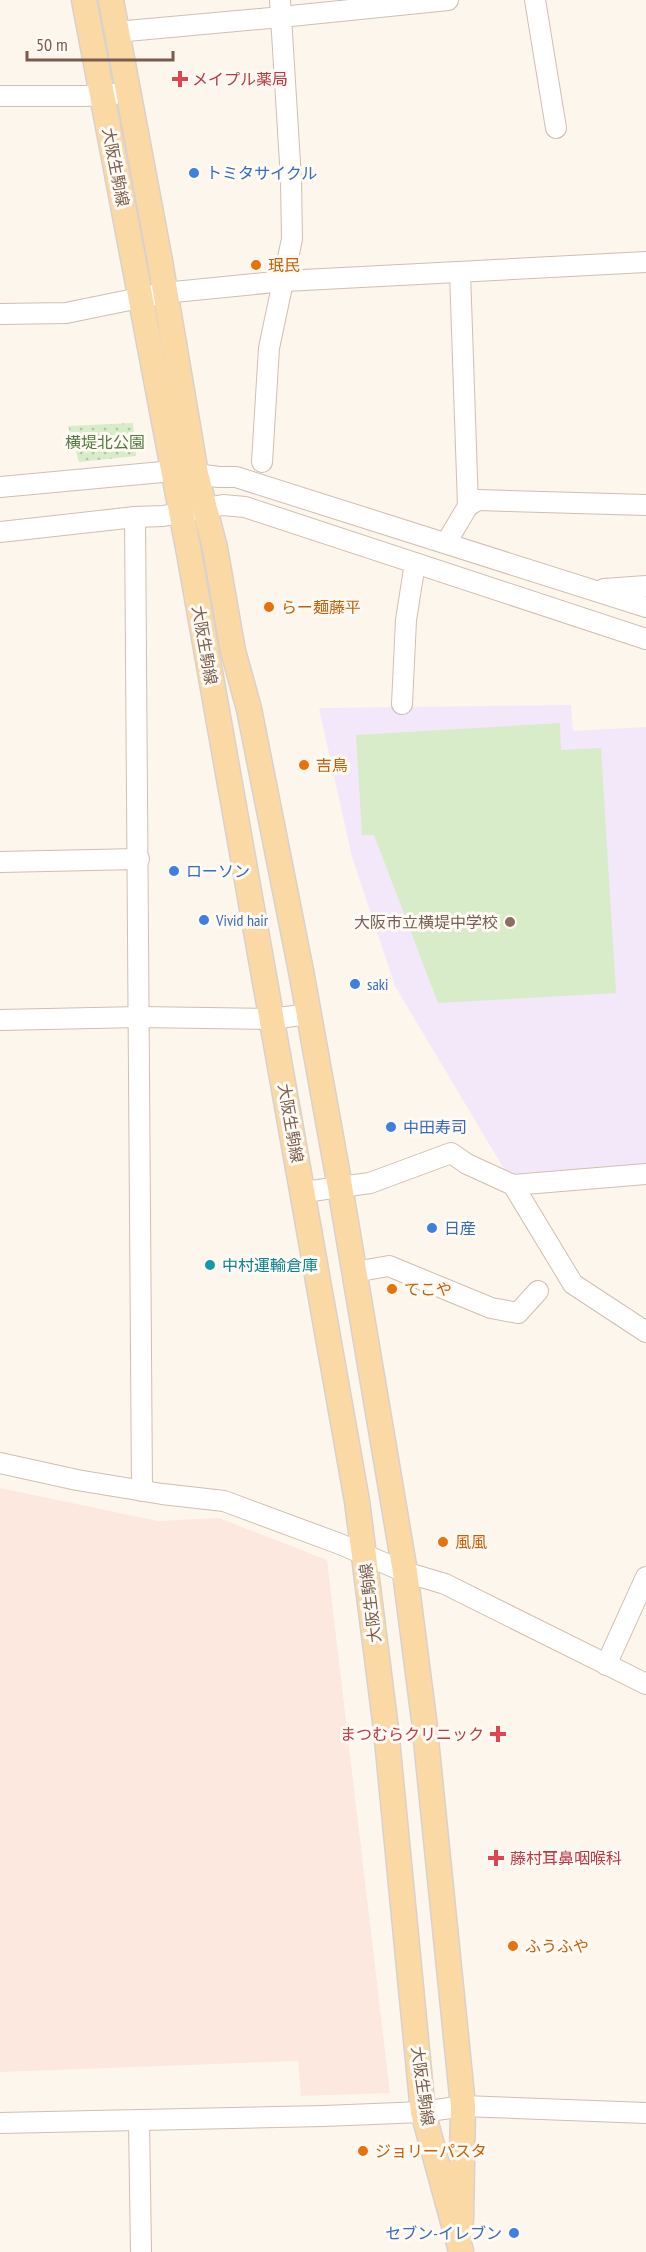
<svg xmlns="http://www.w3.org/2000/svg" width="646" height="2252" viewBox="0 0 646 2252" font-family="'PT Sans Narrow','Noto Sans JP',sans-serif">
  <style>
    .commercial { fill: #fde8e0 }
    .education { fill: #f3e8fa }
    .park { fill: url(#park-dots) }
    .pitch { fill: #d8ecc9 }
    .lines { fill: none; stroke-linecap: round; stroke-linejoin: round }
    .minor-casing { stroke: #d1beb0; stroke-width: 22 }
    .major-casing { stroke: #dad1cd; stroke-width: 27 }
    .minor { stroke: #fff; stroke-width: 20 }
    .major { stroke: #fbd9a5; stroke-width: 24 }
    .health-dot { fill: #e0444e; stroke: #fffaf3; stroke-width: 2 }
    .shop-dot { fill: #3f7fe0; stroke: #fffaf3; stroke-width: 2 }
    .food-dot { fill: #e8710a; stroke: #fffaf3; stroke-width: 2 }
    .education-dot { fill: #8d6e63; stroke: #fffaf3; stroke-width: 2 }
    .culture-dot { fill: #0f9aa8; stroke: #fffaf3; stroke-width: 2 }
    .labels { text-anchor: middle; stroke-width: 6; stroke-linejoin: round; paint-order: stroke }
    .health-label { font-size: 16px; fill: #be3a42; stroke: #fffaf3; text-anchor: start }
    .street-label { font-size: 16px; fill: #7a5c4d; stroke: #fffaf3 }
    .shop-label { font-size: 16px; fill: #366cbe; stroke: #fffaf3; text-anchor: start }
    .food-label { font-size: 16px; fill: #c56008; stroke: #fffaf3; text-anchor: start }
    .park-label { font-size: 16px; fill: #537a41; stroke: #fffaf3 }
    .education-label { font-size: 16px; fill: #785e54; stroke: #fffaf3; text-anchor: end }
    .culture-label { font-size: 16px; fill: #0d838f; stroke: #fffaf3; text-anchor: start }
  </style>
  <defs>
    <pattern id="park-dots" width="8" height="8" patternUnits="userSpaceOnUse" patternTransform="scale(1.5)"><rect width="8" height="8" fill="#d8ecc9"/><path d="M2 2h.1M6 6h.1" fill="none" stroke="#b4c2a5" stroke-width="1.8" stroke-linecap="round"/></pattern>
  </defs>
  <rect width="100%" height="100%" fill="#fdf6ec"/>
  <path class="commercial" d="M0,1488L158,1521L219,1518L327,1560L390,2093L301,2096L298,2061L0,2072Z"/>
  <path class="education" d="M571,705L573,731L646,727V1164L507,1174L395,986L352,857L319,708Z"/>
  <path class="park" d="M133,423L136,456L79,462L68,426Z"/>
  <path class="pitch" d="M560,723L561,750L601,748L616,993L438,1003L374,835H362L356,735Z"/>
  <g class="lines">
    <defs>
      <g id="minor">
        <path d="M535,0L556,128"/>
        <path d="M116,32L281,17L280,0"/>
        <path d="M0,96H84L128,93"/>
        <path d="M460,272L468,506"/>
        <path d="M0,314L66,313L164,293L285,281L646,262"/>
        <path d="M262,462L269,348L292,239L291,179L281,17L448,0"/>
        <path d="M0,487L173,471L219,477H236L646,607"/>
        <path d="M135,517L142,1491"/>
        <path d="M0,532L135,517L163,516L223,505L245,507L646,639"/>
        <path d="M446,543L468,506L478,500L646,505"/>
        <path d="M604,589L646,586"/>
        <path d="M402,704L406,620L415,563"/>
        <path d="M0,862L139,859"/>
        <path d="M0,1020L140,1017L272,1019L308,1014"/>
        <path d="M513,1185L573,1284L646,1332"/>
        <path d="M304,1192L370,1183L451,1153L467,1164L513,1185L646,1174"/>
        <path d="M354,1272L389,1266L491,1308L518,1313L538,1291"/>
        <path d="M0,1463L77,1480L162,1494L224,1501L340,1544L405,1572L445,1584L646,1684"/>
        <path d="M606,1665L646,1577"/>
        <path d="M139,2120L141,2252"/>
        <path d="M0,2123L324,2116L423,2112L463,2106L646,2113"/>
      </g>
      <g id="major">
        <path d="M84,0L189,553L357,1501L386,1729L423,2112L461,2251"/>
        <path d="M111,0L160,261L196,474L215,548L233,651L249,709L301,971L340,1187L405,1572L424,1720L463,2106L461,2220"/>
      </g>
    </defs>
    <use href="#minor" class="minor-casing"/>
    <use href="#major" class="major-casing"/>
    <use href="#minor" class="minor"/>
    <use href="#major" class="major"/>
  </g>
  <g class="health-dot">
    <path d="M177 70h6v6h6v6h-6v6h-6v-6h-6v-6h6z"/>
    <path d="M495 1725h6v6h6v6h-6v6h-6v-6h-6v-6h6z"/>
    <path d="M493 1849h6v6h6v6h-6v6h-6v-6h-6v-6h6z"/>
  </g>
  <g class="shop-dot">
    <circle cx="194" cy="173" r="6"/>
    <circle cx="174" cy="871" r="6"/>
    <circle cx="204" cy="920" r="6"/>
    <circle cx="355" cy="984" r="6"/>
    <circle cx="391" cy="1127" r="6"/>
    <circle cx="432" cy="1228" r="6"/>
    <circle cx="514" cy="2233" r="6"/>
  </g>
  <g class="food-dot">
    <circle cx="256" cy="265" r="6"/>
    <circle cx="269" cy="607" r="6"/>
    <circle cx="304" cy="765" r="6"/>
    <circle cx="392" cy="1289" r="6"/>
    <circle cx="443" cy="1542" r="6"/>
    <circle cx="513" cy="1946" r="6"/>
    <circle cx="363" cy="2151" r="6"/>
  </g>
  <circle class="education-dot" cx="510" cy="922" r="6"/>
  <circle class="culture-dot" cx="210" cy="1265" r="6"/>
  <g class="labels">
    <g class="health-label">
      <text x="192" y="85">メイプル薬局</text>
      <text x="484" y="1740" text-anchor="end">まつむらクリニック</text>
      <text x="510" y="1864">藤村耳鼻咽喉科</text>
    </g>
    <g class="street-label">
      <text transform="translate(116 167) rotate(79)" y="6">大阪生駒線</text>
      <text transform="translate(205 645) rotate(80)" y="6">大阪生駒線</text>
      <text transform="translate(291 1123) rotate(80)" y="6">大阪生駒線</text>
      <text transform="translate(370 1603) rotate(-97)" y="6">大阪生駒線</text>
      <text transform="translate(423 2086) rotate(82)" y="6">大阪生駒線</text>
    </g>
    <g class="shop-label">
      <text x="206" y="179">トミタサイクル</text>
      <text x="186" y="877">ローソン</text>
      <text x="216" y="926">Vivid hair</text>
      <text x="367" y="990">saki</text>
      <text x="403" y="1133">中田寿司</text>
      <text x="444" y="1234">日産</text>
      <text x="502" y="2239" text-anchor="end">セブン-イレブン</text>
    </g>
    <g class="food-label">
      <text x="268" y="271">珉民</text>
      <text x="281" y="613">らー麺藤平</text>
      <text x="316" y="771">吉鳥</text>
      <text x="404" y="1295">てこや</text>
      <text x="455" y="1548">風風</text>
      <text x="525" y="1952">ふうふや</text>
      <text x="375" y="2157">ジョリーパスタ</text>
    </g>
    <g class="park-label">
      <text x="105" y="448">横堤北公園</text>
    </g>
    <g class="education-label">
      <text x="498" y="928">大阪市立横堤中学校</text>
    </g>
    <g class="culture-label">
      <text x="222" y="1271">中村運輸倉庫</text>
    </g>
  </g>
  <path d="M27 51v9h146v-9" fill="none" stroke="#7a5c4d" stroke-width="3"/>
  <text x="36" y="51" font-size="18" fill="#7a5c4d" stroke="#fffaf3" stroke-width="4.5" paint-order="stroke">50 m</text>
</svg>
